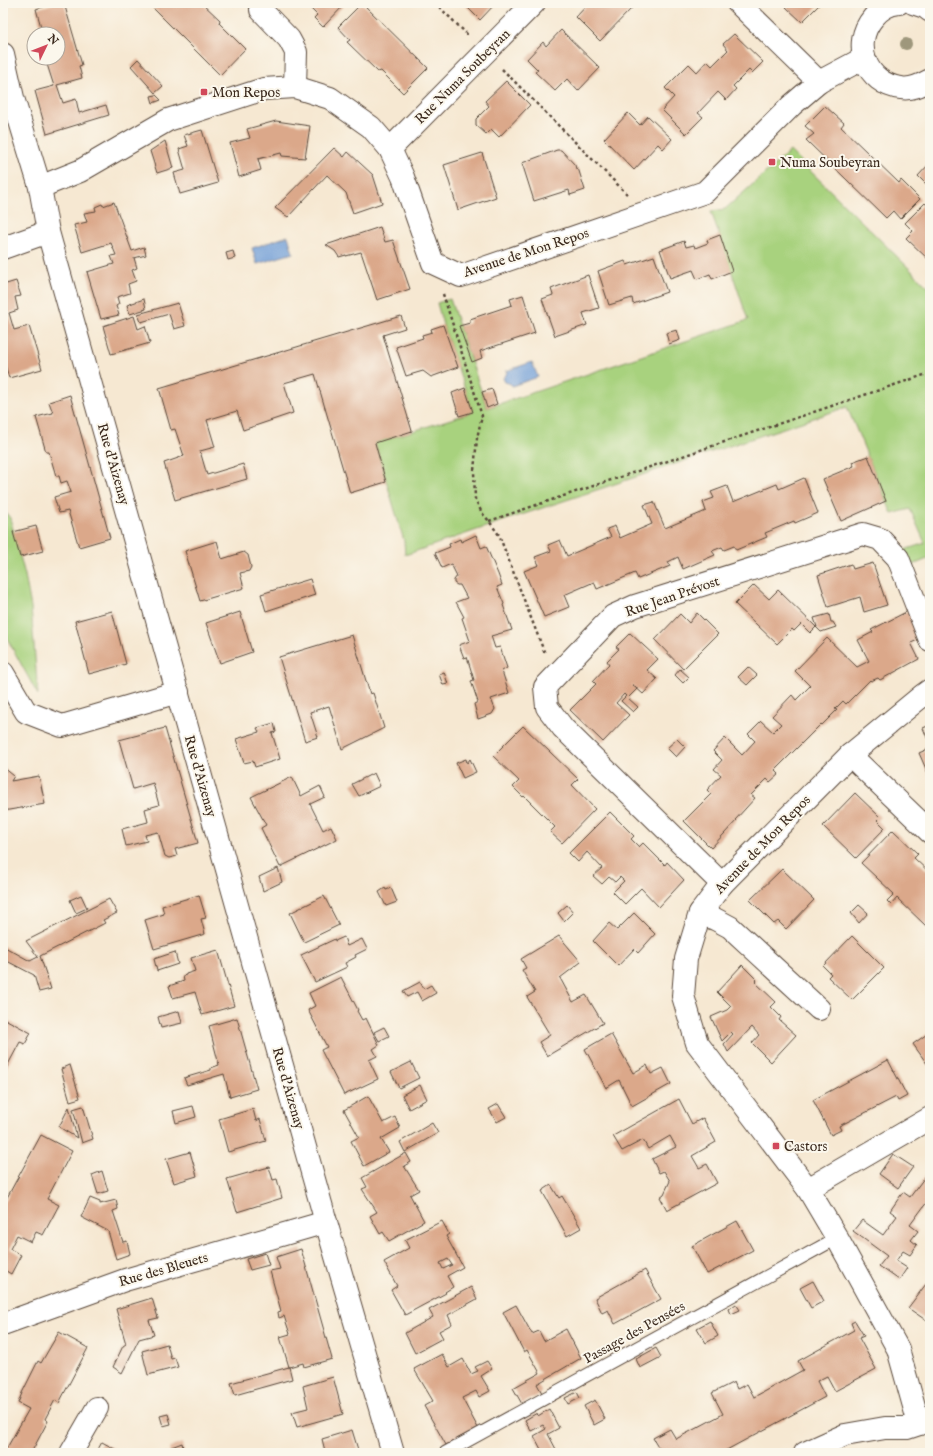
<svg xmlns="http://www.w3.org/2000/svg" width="933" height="1456" viewBox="0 0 933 1456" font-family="'IM FELL English',serif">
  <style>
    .green { fill: #a8d27e; stroke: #727e4e }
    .water { fill: #6f9dd7; stroke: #55647a }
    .building { fill: #dba88a; fill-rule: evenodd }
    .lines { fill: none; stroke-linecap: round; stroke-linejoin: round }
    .service-casing { stroke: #574639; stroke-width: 14 }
    .minor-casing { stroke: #574639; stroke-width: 24 }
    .secondary-casing { stroke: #574639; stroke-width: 24 }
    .path { stroke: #574639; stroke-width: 2.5; stroke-dasharray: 3 3; stroke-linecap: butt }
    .service { stroke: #fff; stroke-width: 12 }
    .minor { stroke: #fff; stroke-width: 22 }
    .secondary { stroke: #fff; stroke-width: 22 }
    .tree { fill: #9e977c }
    .poi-dot { fill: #d1495b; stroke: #fbf7ec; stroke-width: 1.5 }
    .labels { text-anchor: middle; stroke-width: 4; stroke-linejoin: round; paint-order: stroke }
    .street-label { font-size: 14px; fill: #3b2a1e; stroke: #fbf7ec }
    .poi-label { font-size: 14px; fill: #3b2a1e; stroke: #fbf7ec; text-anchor: start }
  </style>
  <rect width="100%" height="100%" fill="#fbf7ec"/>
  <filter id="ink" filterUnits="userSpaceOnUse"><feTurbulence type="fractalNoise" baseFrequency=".025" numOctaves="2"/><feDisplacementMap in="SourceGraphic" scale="8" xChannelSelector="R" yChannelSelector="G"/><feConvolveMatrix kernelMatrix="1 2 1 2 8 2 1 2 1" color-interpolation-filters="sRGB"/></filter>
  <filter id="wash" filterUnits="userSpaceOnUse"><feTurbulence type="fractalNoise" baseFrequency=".012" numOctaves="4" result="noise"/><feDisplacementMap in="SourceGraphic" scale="16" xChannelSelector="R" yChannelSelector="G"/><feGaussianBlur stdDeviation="0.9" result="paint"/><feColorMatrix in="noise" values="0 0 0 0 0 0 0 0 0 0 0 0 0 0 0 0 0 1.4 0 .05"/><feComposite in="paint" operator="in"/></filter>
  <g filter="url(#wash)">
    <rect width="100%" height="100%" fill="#f6e8d2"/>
    <g class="green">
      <path d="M790,151L930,289V558L908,567L901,551L925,543L910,509L892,514L847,407L497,523L405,555L404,541L375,443L473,412L443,325L437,303L450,299L487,408L748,320L711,211L725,209Z"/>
      <path d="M3,509L10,518L25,575L31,607L38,695L3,631Z"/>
    </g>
    <g class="water">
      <path d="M288,236L293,253L257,264L252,248Z"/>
      <path d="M532,362L538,377L512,386L511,384L505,382L503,378L507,373L506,371Z"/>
    </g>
    <g id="blocks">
      <g class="building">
        <path d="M56,3H64L82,65L79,66L82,78L57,85L63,103L76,99L79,113L106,105L109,115L47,134L35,91L54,86L45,58H58V34H43L36,9Z"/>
        <path d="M153,3H202L220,20L219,23L245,49L220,75L151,6Z"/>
        <path d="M305,3H346L323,27L314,18L317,15Z"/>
        <path d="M362,3L428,68L403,93L381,71L378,72L347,42L350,40L338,27Z"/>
        <path d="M463,3H496L480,20Z"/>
        <path d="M589,3H633L630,6L632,8L600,41L576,17Z"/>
        <path d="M789,3H821L802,22L786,7Z"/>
        <path d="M561,30L600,68L578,91L567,79L555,91L535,72L538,70L527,59L543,42L546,46Z"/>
        <path d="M734,34L763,62L752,73L749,70L733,86L736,89L726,100L718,92L698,113L703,117L686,134L662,110L674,97L665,88L689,64L697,72L707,61L712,66L728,50L723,44Z"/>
        <path d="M138,59L163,86L155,93L131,66Z"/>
        <path d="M506,81L530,105L499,137L491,129L486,134L476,125V119L489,106L485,101Z"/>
        <path d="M156,95L161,100L153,103L151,96Z"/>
        <path d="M825,106L844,123L841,127L869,154L899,183L901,180L920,199L900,219L893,211L886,218L806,140L814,134L805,126Z"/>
        <path d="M628,113L640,125L648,116L672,139L663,149L658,144L634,170L604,139Z"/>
        <path d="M276,121L310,126L305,158L282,156L281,153L258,159L261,170L239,177L230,143L250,138L247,129Z"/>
        <path d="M202,130L218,183L180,194L174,173L185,170L179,149L188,146L184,135Z"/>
        <path d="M165,141L173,168L157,173L150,151Z"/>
        <path d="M334,148L344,157L348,152L373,175L382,203L353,213L346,193L327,175L288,217L275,208Z"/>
        <path d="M557,150H561L575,165L576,169L578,168L585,190L570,195L569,190L534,201L522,163Z"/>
        <path d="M482,153L496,197L458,210L444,165Z"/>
        <path d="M930,163V188L918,176Z"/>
        <path d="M114,202L132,251L144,247L146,255L134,258L137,268L132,270L136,281L128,284L130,293L117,297L119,304L116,306L119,315L101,319L87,272L114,264L111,256L116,255L111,243L82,252L74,225L87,222L84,213L96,211L95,207L102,204L103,206Z"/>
        <path d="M925,203L930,208V261L906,238L913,231L905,223Z"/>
        <path d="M380,227L385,242L393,240L410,289L377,300L361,252L346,256V255L339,257L335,251L326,245Z"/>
        <path d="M720,235L732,271L712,279L710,274L697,279L693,270L670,278L660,250L684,241L686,247L694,245L695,248L708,243L707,240Z"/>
        <path d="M233,251L235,258L228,260L226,253Z"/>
        <path d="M654,256L667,292L633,304L632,298L609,305L598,271L625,261L627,265Z"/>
        <path d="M588,275L599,308L583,313L587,325L555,336L542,299L553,295L551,289Z"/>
        <path d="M16,281L21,296L15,297L18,310L9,313L14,330L29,326L42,369L9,378L3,358V285Z"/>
        <path d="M523,295L535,333L480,351L482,358L472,362L459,326L470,323V319L512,305L510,299Z"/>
        <path d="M144,299L146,309L130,314L127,305Z"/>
        <path d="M178,303L185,326L174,329L169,314L141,322L138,314Z"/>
        <path d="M134,316L138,329L145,326L150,343L111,354L103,326Z"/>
        <path d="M401,316L405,328L383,335L412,431L375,443L386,482L350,493L315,374L284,383L293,413L243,430L237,411L207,420L215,447L200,451L207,475L243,464L247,479L175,500L164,463L184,456L175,429L171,430L159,388Z"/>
        <path d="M443,325L458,367L431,377L423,371L406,376L396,347L423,338L422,335L432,332L431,329Z"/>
        <path d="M677,330L680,340L669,344L666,333Z"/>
        <path d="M465,388L473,412L459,416L452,393Z"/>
        <path d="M492,389L497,404L487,408L482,392Z"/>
        <path d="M70,395L110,538L79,547L68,511L59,513L54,497L71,492L67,481L61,483L59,476H56L49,452H46L36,417L53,413L49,402Z"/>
        <path d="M868,456L886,501L841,521L823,479L854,466L852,462Z"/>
        <path d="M804,478L818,513L795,523L794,521L765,533L767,537L736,550L734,546L724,550L722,547L712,551L715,555L683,569L678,557L668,562L670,566L638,579L635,573L597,589L594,582L564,595L569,607L544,617L524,571L539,565L535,557L551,551L548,545L560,540L567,556L611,537L607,529L615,526L620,538L652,524L644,505L654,502L665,528L706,511L703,502L714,498L711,492L727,486L733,502L777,484L779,489Z"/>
        <path d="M36,526L43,551L20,557L13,532Z"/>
        <path d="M476,535L481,548L486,546L498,574L502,585L497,587L504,604L503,605L512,630L491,636L495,648L500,647L507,668L502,671L509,693L491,699L495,709L492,714L478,719L474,704L478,702L471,681L474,680L467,657L464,658L459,645L470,641L462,618L464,617L456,602L467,598L460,585H457L454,583V580L457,576L451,564L442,568L435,553L450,547L449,544L460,539L461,542Z"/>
        <path d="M217,541L222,559L244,552L248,555L251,567L249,571L240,573L244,588L200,601L185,551Z"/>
        <path d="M873,563L887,605L864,612L860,597L828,607L818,575L851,564L853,569Z"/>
        <path d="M310,579L315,595L266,611L261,594Z"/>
        <path d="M754,585L769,599L778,590L816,627L810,633L801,624L794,631L792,629L777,644L735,604Z"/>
        <path d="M910,610L922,638L911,643L919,659L880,680L878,678L871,681L870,680L846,704L843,701L835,709L837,710L822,725L821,724L775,770L779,774L770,782L767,779L751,795L755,798L736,819L737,820L711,848L684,821L711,794L707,790L721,775L714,769L722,760L713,751L725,738L742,755L755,741L748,734L761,721L773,732L781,724L772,716L792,695L796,700L810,686L795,671L827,638L857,667L869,661L858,640L873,632L871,630Z"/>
        <path d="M112,611L126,664L89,674L75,621Z"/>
        <path d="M240,612L252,652L220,663L206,623Z"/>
        <path d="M697,613L718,634L683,669L655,640L680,614L689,623Z"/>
        <path d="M829,614L831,622H833L836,627L821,632L816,627H817L814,618Z"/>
        <path d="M630,633L658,659L647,670L657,679L643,694L633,685H632L637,689L628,698L638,707L633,712L621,701L626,696L624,694L616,703L629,715L603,742L570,710L596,684L593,681L609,664L607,661L619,649L616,647Z"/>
        <path d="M352,635L370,694L373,693L384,728L342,749L329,706L310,712L318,737L305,741L279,657Z"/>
        <path d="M748,667L757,675L747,685L738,677Z"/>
        <path d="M680,669L689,677L683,683L675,675Z"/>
        <path d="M444,672L448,684L443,685L439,674Z"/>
        <path d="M274,723L276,732L272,733L280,759L255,767L253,761L244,763L236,739L259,732L257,728Z"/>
        <path d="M930,725V745L923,728Z"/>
        <path d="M523,726L578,779L572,785L595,809L562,843L550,832L555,827L524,796L523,797L513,787L519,781L493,756Z"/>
        <path d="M165,728L198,843L175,849L177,856L169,858L165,856L158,832L145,835L147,841L126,846L122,829L148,822L145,809L159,805L153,783L133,789L119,740Z"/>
        <path d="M677,739L685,747L676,757L667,748Z"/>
        <path d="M930,748V778L919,753Z"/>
        <path d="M466,759L467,763L470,759L476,772L463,778L456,763Z"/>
        <path d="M3,767L14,776L11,781L39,776L45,804L3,811Z"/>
        <path d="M374,773L380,786L359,796L352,784Z"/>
        <path d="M292,777L301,796L320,786L325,797L310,804L323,830L331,826L337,839L280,867L261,828L266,825L251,797Z"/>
        <path d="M855,793L880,817L877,820L885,828L856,858L823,826Z"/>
        <path d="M610,812L634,836L631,839L639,847L643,843L665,865L667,862L684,880L659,907L641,888L625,904L613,892L624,881L620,877L615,882L609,877L602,884L593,876L602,868L587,852L578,862L569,853Z"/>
        <path d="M893,830L918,854L914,858L930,873V921L926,926L897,898L891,905L887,901L894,894L861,863Z"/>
        <path d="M278,868L282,882L263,891L259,877Z"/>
        <path d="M782,869L814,900L786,929L778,921L774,924L750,900Z"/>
        <path d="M385,888L386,890L391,888L397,902L386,906L379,892Z"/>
        <path d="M81,895L87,908L76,913L70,900Z"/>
        <path d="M199,895L206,918L201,919L205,934L154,949L145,920L164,914L162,906Z"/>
        <path d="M324,896L339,925L304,942L290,913Z"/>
        <path d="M109,899L117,913L103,920L105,923L40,956L51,989L39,992L34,975L3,959V946L30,961L38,957L26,941Z"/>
        <path d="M567,905L573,912L564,921L558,913Z"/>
        <path d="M859,905L868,913L859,923L851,913Z"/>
        <path d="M634,913L655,934L638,953L634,949L618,966L593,941L609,923L617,930Z"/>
        <path d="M559,936L581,962L560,978L573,1002L586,995L603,1023L547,1056L539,1042L550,1035L527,997L535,992L522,970L526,968L521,959Z"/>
        <path d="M852,936L884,968L852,1000L828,977L831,974L823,966Z"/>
        <path d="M344,937L347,946L362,939L367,949L355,955L356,957L345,963L347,967L315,982L301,955L335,939V941Z"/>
        <path d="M218,950L234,1006L202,1015L195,992L173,998L169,986L184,981L183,976L186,975V974L195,971L191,958Z"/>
        <path d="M175,952L178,964L157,971L154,959Z"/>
        <path d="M742,965L757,980L755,982L776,1002L771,1007L781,1017L779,1020L796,1035L771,1062L752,1043L759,1035L752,1027L728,1052L724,1044L733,1034L731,1032L722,1041L711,1017L727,1010L731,1006L717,992Z"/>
        <path d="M341,977L358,1010L357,1011L362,1020L366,1018L379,1045L373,1049L377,1056L369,1060L378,1079L344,1095L321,1050L327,1047L308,1010L315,1006L309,993Z"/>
        <path d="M420,982L424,989L431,985L436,993L422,1001L417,992L407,997L403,991Z"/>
        <path d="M179,1011L182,1023L161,1028L158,1017Z"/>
        <path d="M3,1018L31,1033L25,1044L20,1042L3,1074Z"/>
        <path d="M237,1018L257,1089L230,1097L224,1074L187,1085L184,1078L211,1070V1068L219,1065L209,1026Z"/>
        <path d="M384,1027L389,1036L379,1041L374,1032Z"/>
        <path d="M930,1032V1068L913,1044Z"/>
        <path d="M611,1034L633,1073L647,1065L651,1074L663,1068L671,1084L632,1106L619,1080L606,1088L585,1049Z"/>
        <path d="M888,1060L907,1096L898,1101L896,1097L855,1118L839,1126L841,1130L831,1135L813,1100Z"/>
        <path d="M411,1062L419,1078L399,1088L391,1072Z"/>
        <path d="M70,1065L80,1098L70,1101L61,1069Z"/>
        <path d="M420,1085L427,1099L409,1109L402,1095Z"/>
        <path d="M368,1096L383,1123L395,1117L400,1128L381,1139L389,1152L364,1166L351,1141L359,1137L344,1110Z"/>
        <path d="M679,1099L692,1124L703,1118L716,1142L692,1156L699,1168L707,1164L717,1183L667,1210L660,1197L664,1194L670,1181L664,1171L659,1173L652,1159L676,1147L670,1136L648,1149L643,1140L622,1151L613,1136Z"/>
        <path d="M498,1104L506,1117L497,1122L489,1109Z"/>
        <path d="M83,1106L93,1139L82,1143L73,1109Z"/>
        <path d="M193,1106L196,1117L176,1123L173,1111Z"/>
        <path d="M69,1107L77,1138L59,1127Z"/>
        <path d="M253,1109L256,1121L260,1119L266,1141L228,1152L219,1119Z"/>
        <path d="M432,1123L438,1133L405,1152L400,1142Z"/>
        <path d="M41,1135L72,1151L47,1199L59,1205L43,1235L36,1232L31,1242L17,1235L10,1249L21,1255L11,1274L3,1269V1205Z"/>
        <path d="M190,1152L197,1176L174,1183L166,1159Z"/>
        <path d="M406,1153L411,1162L404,1166L419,1190L410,1195L424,1221L389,1241L383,1232L380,1234L370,1216L377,1212L362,1189L367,1187L362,1178Z"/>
        <path d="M893,1154L913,1167L898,1188L879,1174Z"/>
        <path d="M269,1167L273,1180L277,1179L282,1198L237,1212L227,1179Z"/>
        <path d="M930,1170V1198L910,1225L918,1231L911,1240L917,1245L910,1255L903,1251L896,1261L907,1268L899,1280L879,1266L887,1256L853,1231L862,1220L883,1235L897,1216L890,1211L903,1192L910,1197Z"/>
        <path d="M102,1171L108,1191L98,1194L92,1175Z"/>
        <path d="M551,1185L559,1198L562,1196L581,1228L567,1236L542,1191Z"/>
        <path d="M90,1198L100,1202V1204L116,1200L118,1209L113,1211L123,1242L127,1241L130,1254L116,1259L108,1231L81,1217Z"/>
        <path d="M442,1221L449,1234L446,1236L463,1267L447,1276L453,1287L445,1292L446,1293L405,1315L391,1290L397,1286L384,1262L409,1248L405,1240ZM448,1259L452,1265L443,1269L440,1263Z"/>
        <path d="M737,1221L753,1250L707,1274L692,1246Z"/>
        <path d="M301,1249L332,1359L304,1367L303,1363L289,1367L292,1379L235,1395L231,1383L289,1367L280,1337L290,1334L284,1316L279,1318L278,1312L281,1311L270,1271L280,1269L276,1257Z"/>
        <path d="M265,1253L269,1265L250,1270L246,1259Z"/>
        <path d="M645,1270L661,1299L615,1324L608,1310L602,1313L595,1298Z"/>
        <path d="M813,1281L824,1301L811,1308L800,1288Z"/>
        <path d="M926,1284L930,1286V1323L908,1308Z"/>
        <path d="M471,1287L477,1299L448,1315L452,1324L439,1331L443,1338L415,1353L405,1333L433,1317L429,1310Z"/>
        <path d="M152,1298L158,1318L149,1320L154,1335L139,1339L122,1373L113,1367L123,1346L126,1344L116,1309Z"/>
        <path d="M736,1304L740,1310L731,1314L729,1309Z"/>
        <path d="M516,1305L532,1334L539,1331L544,1341L566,1329L581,1358L537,1384L542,1393L522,1404L513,1388L540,1373L527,1350L524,1352L503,1312Z"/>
        <path d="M710,1321L718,1336L706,1343L697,1328Z"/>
        <path d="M855,1321L864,1336L859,1338L876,1369L835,1391L827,1376L817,1381L825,1397L721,1453H650L659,1448L653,1438L670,1429L676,1439L723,1414L712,1393L734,1382L737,1389L747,1384L754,1397L803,1370L798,1361L854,1330L851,1323Z"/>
        <path d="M59,1332L88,1348L59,1403L55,1400L45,1419L48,1421L31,1453H4L29,1409L18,1403L22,1393L38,1361L41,1363Z"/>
        <path d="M167,1344L171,1359L175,1358L178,1367L148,1375L142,1351Z"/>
        <path d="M656,1348L661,1357L640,1368L636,1359Z"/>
        <path d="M442,1354L449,1367L463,1359L471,1374L478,1371L475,1367L487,1361L492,1369L481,1376L490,1391L479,1397L476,1391L462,1398L478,1428L446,1445L424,1406L433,1401L414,1369Z"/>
        <path d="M333,1377L343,1414L297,1427L292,1412L308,1408L303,1386Z"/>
        <path d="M577,1392L580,1398L568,1404L565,1398Z"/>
        <path d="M595,1400L605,1419L594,1425L584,1406Z"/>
        <path d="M549,1409L559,1428L548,1434L558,1453H543L534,1436L546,1429L543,1425L531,1431L525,1420L537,1413L538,1416Z"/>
        <path d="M168,1414L171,1424L163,1426L160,1416Z"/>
        <path d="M352,1430L359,1453H319L325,1451L322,1439Z"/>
        <path d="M102,1442L122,1453H96Z"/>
        <path d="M182,1443L184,1453H170L169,1448Z"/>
        <path d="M472,1448L475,1453H464Z"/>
      </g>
    </g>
  </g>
  <g filter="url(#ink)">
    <use href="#blocks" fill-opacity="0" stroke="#574639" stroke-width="1"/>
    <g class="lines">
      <defs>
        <path id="service" d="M445,1453L837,1238"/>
        <g id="minor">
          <path d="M261,3V10L289,39L296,52L295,87"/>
          <path d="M738,3L819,82"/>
          <path d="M899,3C888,4 879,10 873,18C851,44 866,84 901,88C911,90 921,85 930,80"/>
          <path d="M913,3L925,7L930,11"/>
          <path d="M390,149L534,3"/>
          <path d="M40,187L80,171L168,120L264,89L295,87L330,98L371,127L390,149L403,177L433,263L461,276L705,192L792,105L819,82L864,58"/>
          <path d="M3,248L48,232"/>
          <path d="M3,673L26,712L62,726L178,692"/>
          <path d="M850,755L930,832"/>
          <path d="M722,884L563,728L547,707L545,687L613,616L635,606L863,534L880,539L898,558L930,640"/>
          <path d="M700,913L715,919L730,927L819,1009"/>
          <path d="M808,1189L930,1118"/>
          <path d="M3,1324L125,1280L326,1222"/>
          <path d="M919,1424L898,1349L837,1238L808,1189L697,1043L683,996L686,959L700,913L722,884L850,755L923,695L930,690"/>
          <path d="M71,1453L97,1408"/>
          <path d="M805,1453L845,1435L885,1428H907L919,1424"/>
        </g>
        <path id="secondary" d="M3,54L13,98L40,187L48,232L326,1222L393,1453"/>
      </defs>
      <use href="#service" class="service-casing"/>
      <use href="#minor" class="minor-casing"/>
      <use href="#secondary" class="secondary-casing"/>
      <g class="path">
        <path d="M435,3L469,36"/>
        <path d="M502,69L627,194"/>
        <path d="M443,294L482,416L477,438L474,471L475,499L482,513L489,521L499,535L545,654"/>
        <path d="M489,521L930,373"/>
      </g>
      <use href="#service" class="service"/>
      <use href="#minor" class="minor"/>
      <use href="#secondary" class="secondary"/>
    </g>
    <circle class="tree" cx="906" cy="44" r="6"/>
  </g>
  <g class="poi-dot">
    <rect x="200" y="88" width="8" height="8" rx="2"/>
    <rect x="768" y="158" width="8" height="8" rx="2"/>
    <rect x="772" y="1142" width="8" height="8" rx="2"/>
  </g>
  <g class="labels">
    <g class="street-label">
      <text transform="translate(462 76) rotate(-45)" y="5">Rue Numa Soubeyran</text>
      <text transform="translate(526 252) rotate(-18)" y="5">Avenue de Mon Repos</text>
      <text transform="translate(114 464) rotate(74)" y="5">Rue d'Aizenay</text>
      <text transform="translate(672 596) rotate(-19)" y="5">Rue Jean Prévost</text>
      <text transform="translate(201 776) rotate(74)" y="5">Rue d'Aizenay</text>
      <text transform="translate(762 844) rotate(-46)" y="5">Avenue de Mon Repos</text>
      <text transform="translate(289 1088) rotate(74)" y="5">Rue d'Aizenay</text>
      <text transform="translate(163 1269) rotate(-16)" y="5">Rue des Bleuets</text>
      <text transform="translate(634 1332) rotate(-29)" y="5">Passage des Pensées</text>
    </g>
    <g class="poi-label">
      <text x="212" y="97">Mon Repos</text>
      <text x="780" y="167">Numa Soubeyran</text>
      <text x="784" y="1151">Castors</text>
    </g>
  </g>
  <rect width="933" height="1456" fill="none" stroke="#fbf7ec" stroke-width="16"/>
  <g transform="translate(46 46) rotate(47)"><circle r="19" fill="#fbf7ec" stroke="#aea59a"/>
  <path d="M0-3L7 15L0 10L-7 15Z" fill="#d1495b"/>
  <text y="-6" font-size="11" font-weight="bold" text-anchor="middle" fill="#3b2a1e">N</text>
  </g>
</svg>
